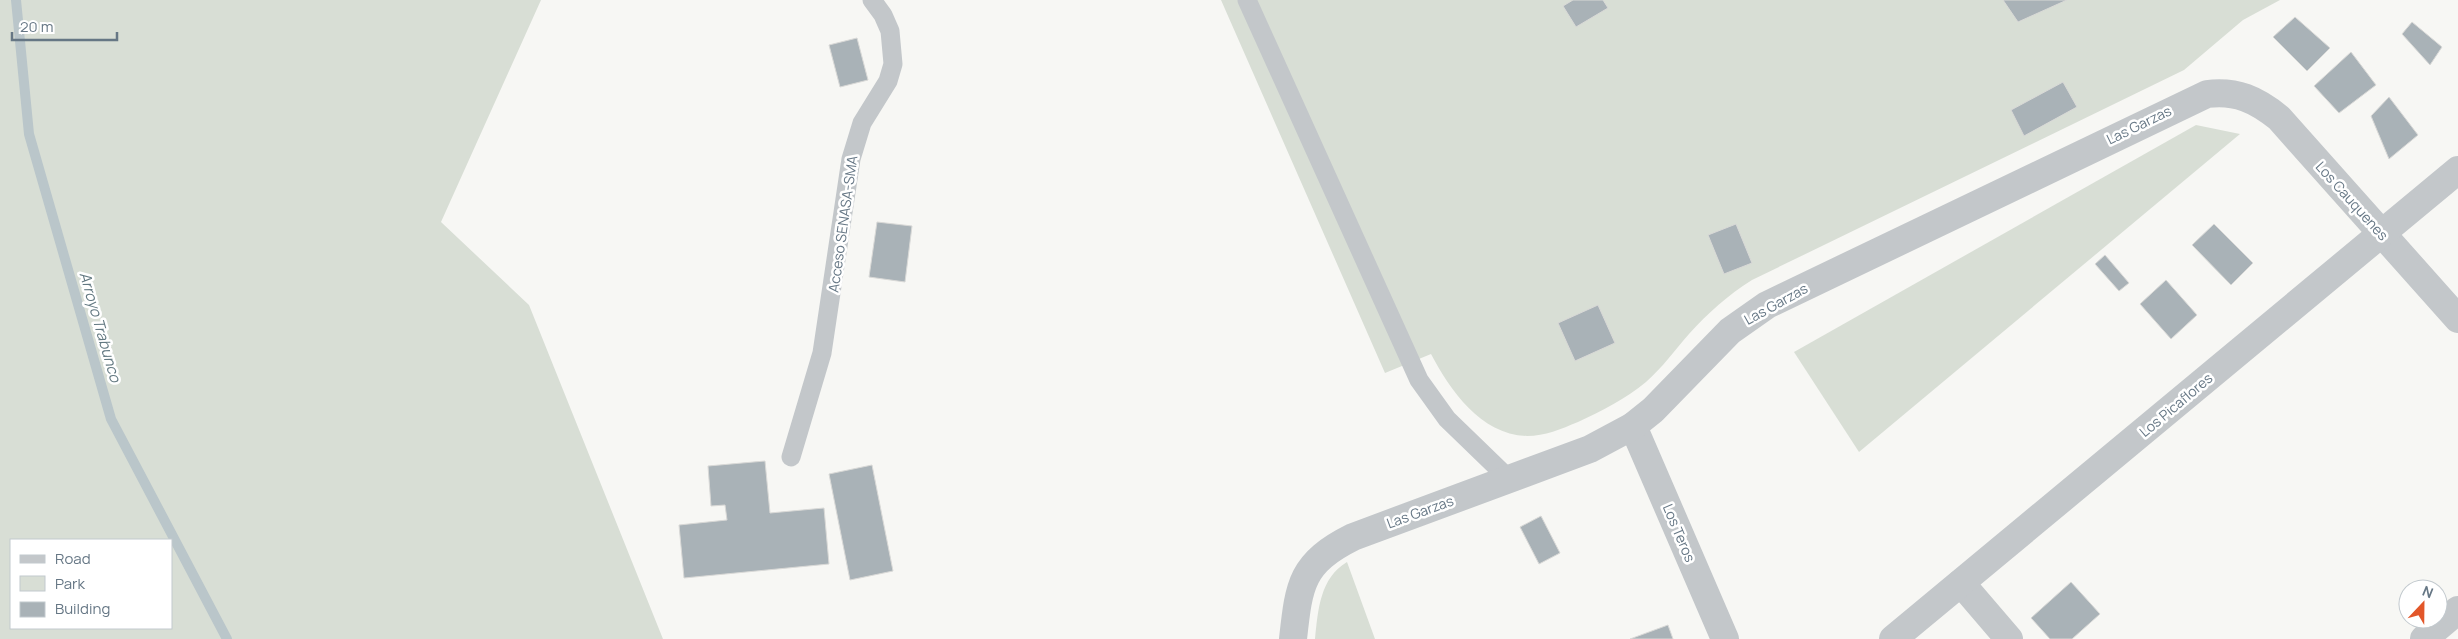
<svg xmlns="http://www.w3.org/2000/svg" width="2458" height="639" viewBox="0 0 2458 639" font-family="Manrope,sans-serif">
  <style>
    .green { fill: #d8ded5; fill-rule: evenodd }
    .lines { fill: none; stroke-linecap: round; stroke-linejoin: round }
    .stream { stroke: #bac6ca; stroke-width: 10 }
    .building { fill: #a9b2b7; stroke: #d9d9d7 }
    .lane { stroke: #c3c7ca; stroke-width: 19 }
    .street { stroke: #c3c7ca; stroke-width: 28 }
    .labels { text-anchor: middle; stroke-width: 5; stroke-linejoin: round; paint-order: stroke }
    .street-label { font-size: 14px; fill: #667785; stroke: #fff }
    .water-label { font-size: 15px; font-style: italic; fill: #627881; stroke: #fff }
  </style>
  <rect width="100%" height="100%" fill="#f7f7f4"/>
  <g class="green">
    <path d="M0,0H541L441,222L529,305L663,639H0ZM171,540V628H11V540Z"/>
    <path d="M1221,0H2280L2243,20L2184,70L1752,280C1728,295 1708,313 1689,334C1675,350 1662,368 1646,382C1625,399 1602,411 1578,422C1561,429 1545,436 1527,436C1481,435 1450,390 1431,354L1385,373Z"/>
    <path d="M2196,125L2240,134L1859,452L1794,352Z"/>
    <path d="M1347,562L1375,639H1315C1318,610 1320,578 1347,562Z"/>
  </g>
  <g class="lines">
    <path class="stream" d="M16,0L29,134L111,419L227,639"/>
  </g>
  <g class="building">
    <path d="M1573,0H1603L1608,8L1576,27L1563,6Z"/>
    <path d="M2003,0H2067L2018,22Z"/>
    <path d="M2295,17L2330,48L2307,71L2273,37Z"/>
    <path d="M2412,22L2442,47L2430,65L2402,34Z"/>
    <path d="M857,38L868,80L840,87L829,45Z"/>
    <path d="M2351,52L2376,85L2339,113L2314,86Z"/>
    <path d="M2063,82L2077,107L2024,136L2011,110Z"/>
    <path d="M2389,97L2418,135L2389,159L2371,116Z"/>
    <path d="M877,222L912,226L905,282L869,277Z"/>
    <path d="M1736,224L1752,263L1724,274L1708,235Z"/>
    <path d="M2214,224L2253,263L2231,285L2192,245Z"/>
    <path d="M2105,255L2129,283L2119,291L2095,264Z"/>
    <path d="M2166,280L2197,315L2171,339L2140,304Z"/>
    <path d="M1598,305L1615,343L1575,361L1558,323Z"/>
    <path d="M765,461L770,513L824,508L829,564L684,578L679,525L727,520L725,505L711,506L708,466Z"/>
    <path d="M872,465L893,571L850,580L829,474Z"/>
    <path d="M1541,516L1560,553L1539,564L1520,527Z"/>
    <path d="M2071,582L2100,614L2072,639H2050L2031,618Z"/>
    <path d="M1668,625L1673,639H1630Z"/>
  </g>
  <g class="lines">
    <g class="lane">
      <path d="M1247,0L1419,380L1447,419L1509,479"/>
      <path d="M791,457L822,353L851,159L862,123L888,81L893,64L890,31L883,15L872,0"/>
    </g>
    <g class="street">
      <path d="M1633,426L1725,639"/>
      <path d="M1961,583L2009,639"/>
      <path d="M1293,639C1299,584 1301,563 1353,537L1590,449L1633,426L1653,410L1730,331L1767,305L2207,94C2236,90 2257,100 2279,118L2458,319"/>
      <path d="M1893,639L2458,170"/>
      <path d="M2424,639L2458,610"/>
    </g>
  </g>
  <g class="labels">
    <g class="street-label">
      <text transform="translate(2139 125) rotate(-26)" y="5">Las Garzas</text>
      <text transform="translate(2352 201) rotate(48)" y="5">Los Cauquenes</text>
      <text transform="translate(843 224) rotate(-82)" y="5">Acceso SENASA-SMA</text>
      <text transform="translate(1776 304) rotate(-29)" y="5">Las Garzas</text>
      <text transform="translate(2176 405) rotate(-40)" y="5">Los Picaflores</text>
      <text transform="translate(1420 512) rotate(-20)" y="5">Las Garzas</text>
      <text transform="translate(1679 533) rotate(67)" y="5">Los Teros</text>
    </g>
    <g class="water-label">
      <text transform="translate(100 327) rotate(74)" y="5">Arroyo Trabunco</text>
    </g>
  </g>
  <rect x="10" y="539" width="162" height="90" fill="#ffffff" stroke="#c2c9ce"/>
  <rect x="20" y="555" width="25" height="8" fill="#c3c7ca" stroke="#c2c9ce"/>
  <text x="55" y="564" font-size="15" fill="#667785">Road</text>
  <rect x="20" y="576" width="25" height="15" fill="#d8ded5" stroke="#c2c9ce"/>
  <text x="55" y="589" font-size="15" fill="#667785">Park</text>
  <rect x="20" y="602" width="25" height="15" fill="#a9b2b7" stroke="#c2c9ce"/>
  <text x="55" y="614" font-size="15" fill="#667785">Building</text>
  <g transform="translate(2423 604) rotate(22)"><circle r="24" fill="#ffffff" stroke="#c2c9ce"/>
  <path d="M0-4L9 19L0 12L-9 19Z" fill="#e25629"/>
  <text y="-8" font-size="14" font-weight="bold" text-anchor="middle" fill="#667785">N</text>
  </g>
  <path d="M12 32v8h105v-8" fill="none" stroke="#667785" stroke-width="2.5"/>
  <text x="20" y="32" font-size="15" fill="#667785" stroke="#ffffff" stroke-width="4" paint-order="stroke">20 m</text>
</svg>
